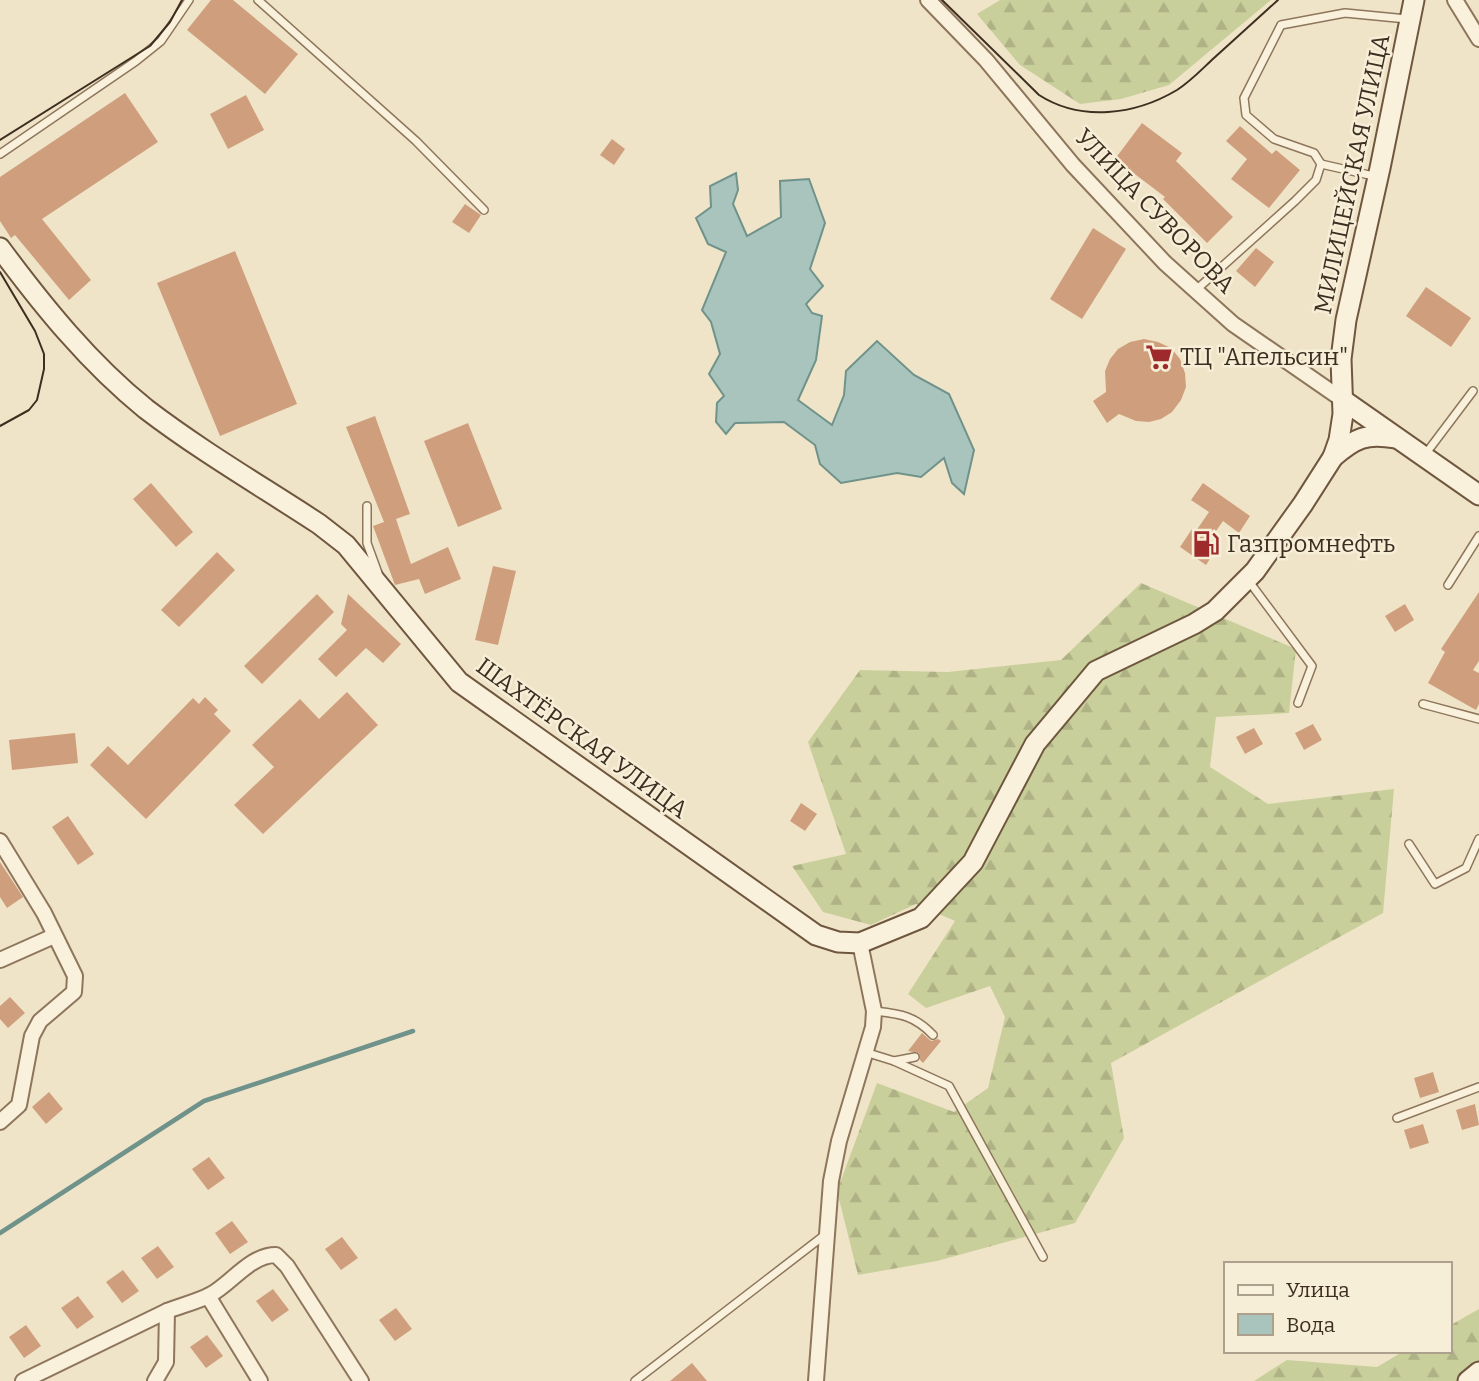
<svg xmlns="http://www.w3.org/2000/svg" width="1479" height="1381" viewBox="0 0 1479 1381" font-family="Bitter,serif">
  <style>
    .forest { fill: url(#forest-firs) }
    .water { fill: #a9c4bc; stroke: #6f938a; stroke-width: 2 }
    .lines { fill: none; stroke-linecap: round; stroke-linejoin: round }
    .stream { stroke: #6f938a; stroke-width: 4.5 }
    .building { fill: #cf9f7d }
    .lane-casing { stroke: #8d765c; stroke-width: 10 }
    .street-casing { stroke: #8d765c; stroke-width: 18 }
    .secondary-casing { stroke: #6f573f; stroke-width: 23 }
    .lane { stroke: #faf1dc; stroke-width: 7 }
    .street { stroke: #faf1dc; stroke-width: 14 }
    .secondary { stroke: #faf1dc; stroke-width: 19 }
    .tram { stroke: #3d2e20; stroke-width: 2 }
    .labels { text-anchor: middle; stroke-width: 5; stroke-linejoin: round; paint-order: stroke }
    .street-label { font-size: 24px; fill: #3d2e20; stroke: #f7eed8 }
    .poi-label { font-size: 24px; fill: #3d2e20; stroke: #f7eed8; text-anchor: start }
  </style>
  <defs>
    <pattern id="forest-firs" width="22" height="20" patternUnits="userSpaceOnUse" patternTransform="scale(1.75)"><rect width="22" height="20" fill="#c9cf9b"/><path d="M5 1l3.5 6h-7zM16 11l3.5 6h-7z" fill="#aeb285"/></pattern>
  </defs>
  <rect width="100%" height="100%" fill="#f0e4c8"/>
  <g class="forest">
    <path d="M1000,0H1271L1169,85L1121,99L1080,104L1020,65L977,14Z"/>
    <path d="M1141,583L1296,649L1289,713L1216,717L1210,767L1268,804L1394,789L1383,913L1111,1063L1124,1138L1075,1223L937,1261L858,1275L837,1191L877,1083L954,1112L988,1088L1005,1017L990,986L926,1008L908,994L955,921L916,904L871,925L823,912L792,866L846,854L808,742L860,670L948,672L1061,660Z"/>
    <path d="M1479,1309V1381H1254L1287,1360L1377,1367L1404,1351H1449V1326Z"/>
  </g>
  <path class="water" d="M736,173L738,190L733,204L747,236L781,217L780,181L809,179L825,223L810,269L823,286L806,304L812,313L822,316L816,360L798,400L832,425L844,395L846,371L877,341L914,375L949,394L974,450L964,494L952,483L944,458L921,477L897,473L841,483L820,464L815,445L784,422L735,423L726,434L716,422L717,403L724,396L709,374L720,354L711,322L702,310L726,252L708,244L696,218L711,207L710,186Z"/>
  <g class="lines">
    <path class="stream" d="M0,1233L204,1101L413,1031"/>
  </g>
  <g class="building">
    <path d="M211,0H233L298,54L265,94L187,30Z"/>
    <path d="M125,93L158,142L42,219L91,280L69,300L15,235L11,238L0,221V177Z"/>
    <path d="M246,95L264,130L228,149L210,114Z"/>
    <path d="M1142,123L1182,153L1176,161L1233,217L1207,243L1163,199L1165,197L1115,159Z"/>
    <path d="M1240,126L1272,154L1276,150L1300,170L1269,208L1231,179L1247,159L1226,141Z"/>
    <path d="M612,139L625,149L614,165L600,155Z"/>
    <path d="M465,204L481,215L469,233L452,222Z"/>
    <path d="M1093,228L1126,249L1082,319L1050,299Z"/>
    <path d="M1256,248L1274,262L1255,287L1236,271Z"/>
    <path d="M235,251L297,404L220,436L157,283Z"/>
    <path d="M1426,287L1471,318L1451,347L1406,316Z"/>
    <path d="M1144,339L1158,342L1171,348L1180,359L1185,373L1186,387L1181,400L1172,412L1161,419L1149,422L1136,421L1119,414L1107,423L1093,401L1106,392L1105,371L1110,359L1118,349L1130,342Z"/>
    <path d="M375,416L410,514L396,519L411,564L448,547L461,579L425,594L419,579L395,585L373,526L384,522L346,427Z"/>
    <path d="M468,423L502,509L458,527L424,441Z"/>
    <path d="M151,483L193,532L176,547L133,499Z"/>
    <path d="M1203,483L1250,516L1239,533L1223,521L1209,541L1218,546L1206,565L1180,547L1192,529L1196,531L1209,512L1191,500Z"/>
    <path d="M217,552L235,570L179,627L161,610Z"/>
    <path d="M493,566L516,571L498,645L475,640Z"/>
    <path d="M1479,592V661L1473,670L1479,673V704L1476,710L1428,683L1445,652L1441,649Z"/>
    <path d="M317,594L334,612L262,684L244,666Z"/>
    <path d="M348,594L401,644L383,663L366,648L336,677L318,659L347,630L341,624Z"/>
    <path d="M1405,604L1414,620L1395,632L1385,616Z"/>
    <path d="M347,692L378,725L263,834L234,805L274,767L252,745L300,699L319,719Z"/>
    <path d="M205,697L218,710L214,714L231,731L146,819L90,765L108,746L128,765L193,698L199,704Z"/>
    <path d="M1313,724L1322,740L1304,750L1295,733Z"/>
    <path d="M1254,728L1263,744L1245,754L1236,737Z"/>
    <path d="M75,733L78,763L12,770L9,740Z"/>
    <path d="M801,803L817,814L805,831L790,821Z"/>
    <path d="M68,816L94,854L78,865L52,827Z"/>
    <path d="M0,862L23,897L7,908L0,897Z"/>
    <path d="M10,997L25,1013L8,1028L0,1019V1006Z"/>
    <path d="M922,1033L931,1041L938,1039L941,1041L923,1063L920,1060L919,1053L908,1051Z"/>
    <path d="M1433,1072L1439,1092L1420,1098L1414,1078Z"/>
    <path d="M49,1092L63,1109L46,1124L32,1107Z"/>
    <path d="M1475,1104L1479,1125L1462,1130L1456,1110Z"/>
    <path d="M1423,1124L1429,1143L1410,1149L1404,1130Z"/>
    <path d="M209,1157L225,1178L208,1190L192,1169Z"/>
    <path d="M232,1221L248,1242L230,1254L215,1233Z"/>
    <path d="M342,1237L358,1258L341,1270L325,1249Z"/>
    <path d="M158,1246L174,1267L157,1279L141,1258Z"/>
    <path d="M123,1270L139,1291L122,1303L106,1282Z"/>
    <path d="M273,1289L289,1310L272,1322L256,1301Z"/>
    <path d="M78,1296L94,1317L77,1329L61,1308Z"/>
    <path d="M396,1308L412,1329L395,1341L379,1320Z"/>
    <path d="M26,1325L41,1346L24,1358L9,1337Z"/>
    <path d="M207,1335L223,1356L206,1368L190,1347Z"/>
    <path d="M692,1363L707,1381H670Z"/>
  </g>
  <g class="lines">
    <defs>
      <g id="lane">
        <path d="M258,0L416,141L484,210"/>
        <path d="M0,154L136,61L161,41L189,0"/>
        <path d="M1321,164L1378,177"/>
        <path d="M1196,290L1295,201L1316,180L1321,164L1314,153L1274,139L1246,115L1244,98L1281,25L1345,13L1407,19"/>
        <path d="M1424,456L1473,391"/>
        <path d="M367,506V543L378,573"/>
        <path d="M1248,580L1312,666L1298,703"/>
        <path d="M1448,585L1479,536"/>
        <path d="M1423,704L1479,719"/>
        <path d="M1409,844L1435,884L1466,868L1479,839"/>
        <path d="M874,1011C900,1014 914,1015 933,1035"/>
        <path d="M865,1052L894,1061L915,1057"/>
        <path d="M894,1061L949,1086L1043,1257"/>
        <path d="M1397,1118L1479,1087"/>
        <path d="M635,1381L826,1234"/>
      </g>
      <g id="street">
        <path d="M928,0L986,60L1073,165L1165,263L1233,324L1343,400"/>
        <path d="M1455,0L1479,39"/>
        <path d="M0,841L44,913L75,976L74,992L40,1021L32,1036L19,1105L0,1122"/>
        <path d="M0,960L54,936"/>
        <path d="M208,1296L260,1381"/>
        <path d="M23,1381L167,1311C180,1306 199,1301 210,1295C232,1283 250,1255 276,1255L287,1266L361,1381"/>
        <path d="M155,1381L166,1362L167,1311"/>
        <path d="M816,1381L831,1181L839,1141L873,1027L874,1011L860,943"/>
      </g>
      <g id="secondary">
        <path d="M0,248C43,306 89,363 146,409C201,451 261,486 319,524L346,545L459,682L816,935L838,942L860,943L921,918L973,862L1035,744L1096,671L1194,624L1215,611L1255,571L1303,504L1333,457L1339,440L1343,414L1341,359L1346,320L1380,168L1414,0"/>
        <path d="M1343,400L1479,495"/>
        <path d="M1333,457C1355,438 1366,433 1395,438"/>
        <path d="M1468,1381L1479,1372"/>
      </g>
    </defs>
    <use href="#lane" class="lane-casing"/>
    <use href="#street" class="street-casing"/>
    <use href="#secondary" class="secondary-casing"/>
    <use href="#lane" class="lane"/>
    <use href="#street" class="street"/>
    <use href="#secondary" class="secondary"/>
    <g class="tram">
      <path d="M942,0L1039,95C1081,122 1135,115 1177,90C1191,81 1202,69 1214,58C1235,39 1257,19 1278,0"/>
      <path d="M0,140L150,46L170,22L182,0"/>
      <path d="M0,272L35,331L44,354V369L37,400L29,410L0,426"/>
    </g>
  </g>
  <defs>
    <symbol id="supermarket-bare" viewBox="-9 -9 18 18"><path d="M-6-5.5h2.5l.6 2H6L4.5 2H-2.5L-4.4-4H-6ZM-1.5 3.2a1.3 1.3 0 1 0 .1 0ZM3 3.2a1.3 1.3 0 1 0 .1 0Z" fill="#9e2a2b" stroke="#f7eed8" stroke-width="2.5" paint-order="stroke"/></symbol>
    <symbol id="fuel-bare" viewBox="-9 -9 18 18"><path d="M-5.5-6h7V0h2V4h1.3V-2.5L3-4.5l.8-.8L6-3V5H2.5V1h-1V6h-7ZM-4.2-4.7v3.2H.2V-4.7Z" fill="#9e2a2b" stroke="#f7eed8" stroke-width="2.5" paint-order="stroke"/></symbol>
  </defs>
  <g fill-rule="evenodd">
    <use href="#supermarket-bare" x="1140" y="338" width="38" height="38"/>
    <use href="#fuel-bare" x="1187" y="525" width="38" height="38"/>
  </g>
  <g class="labels">
    <g class="street-label">
      <text transform="translate(1352 174) rotate(-78)" y="8">МИЛИЦЕЙСКАЯ УЛИЦА</text>
      <text transform="translate(1155 211) rotate(46)" y="8">УЛИЦА СУВОРОВА</text>
      <text transform="translate(582 738) rotate(36)" y="8">ШАХТЁРСКАЯ УЛИЦА</text>
    </g>
    <g class="poi-label">
      <text x="1180" y="365">ТЦ "Апельсин"</text>
      <text x="1227" y="552">Газпромнефть</text>
    </g>
  </g>
  <rect x="1224" y="1262" width="228" height="91" fill="#f7eed8" stroke="#ada18e" stroke-width="2"/>
  <rect x="1238" y="1285" width="35" height="10" fill="#faf1dc" stroke="#ada18e" stroke-width="2"/>
  <text x="1286" y="1297" font-size="21" fill="#3d2e20">Улица</text>
  <rect x="1238" y="1314" width="35" height="21" fill="#a9c4bc" stroke="#ada18e" stroke-width="2"/>
  <text x="1286" y="1332" font-size="21" fill="#3d2e20">Вода</text>
</svg>
